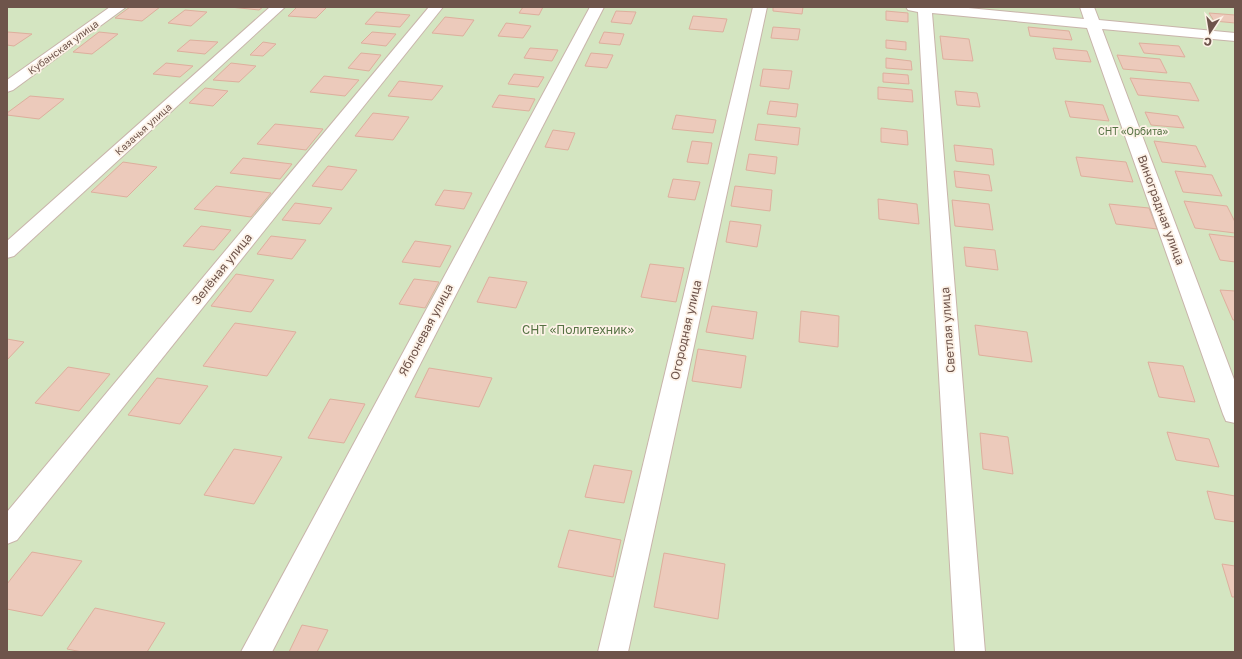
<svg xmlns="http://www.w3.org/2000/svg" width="1242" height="659" viewBox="0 0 1242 659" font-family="'Golos Text',sans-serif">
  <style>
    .green { fill: #d4e5c1 }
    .building { fill: #eccabb; stroke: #ddaf9d }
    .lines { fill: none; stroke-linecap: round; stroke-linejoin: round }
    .minor-casing { stroke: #c8b4aa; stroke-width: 2 }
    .minor { fill: #fff; fill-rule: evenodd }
    .labels { text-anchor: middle; stroke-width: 3.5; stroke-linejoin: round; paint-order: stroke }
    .far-street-label { font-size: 10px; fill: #6e544b; stroke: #fdf2e7 }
    .far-park-label { font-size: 10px; fill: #567344; stroke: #fdf2e7 }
    .street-label { font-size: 12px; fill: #6e544b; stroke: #fdf2e7 }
    .park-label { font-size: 12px; fill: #567344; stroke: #fdf2e7 }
  </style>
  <rect width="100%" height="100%" fill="#f9ede1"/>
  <rect class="green" x="7" y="7" width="1228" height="645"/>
  <g class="building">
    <path d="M130,7H160L142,21L115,18Z"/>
    <path d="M230,7H263L259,10Z"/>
    <path d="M297,7H327L316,18L288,16Z"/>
    <path d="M523,7H543L539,15L519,13Z"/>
    <path d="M773,7H803L802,14L773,11Z"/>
    <path d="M185,10L207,12L191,26L168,23Z"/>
    <path d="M616,11L636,12L631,24L611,22Z"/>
    <path d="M886,11L908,13V22L886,20Z"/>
    <path d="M376,12L410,15L400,27L365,24Z"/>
    <path d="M1209,13L1235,15V23L1214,21Z"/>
    <path d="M693,16L727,19L723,32L689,29Z"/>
    <path d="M445,17L474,20L463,36L432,33Z"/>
    <path d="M506,23L531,26L523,38L498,36Z"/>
    <path d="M773,27L800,29L798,40L771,38Z"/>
    <path d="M1028,27L1069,31L1072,40L1030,36Z"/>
    <path d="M7,32H8L32,34L14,46L7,45Z"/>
    <path d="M99,32L118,34L92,54L73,52Z"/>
    <path d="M372,32L396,34L386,46L361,43Z"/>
    <path d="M604,32L624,34L620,45L599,43Z"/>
    <path d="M940,36L969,39L973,61L943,59Z"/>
    <path d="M190,40L218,42L205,54L177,51Z"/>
    <path d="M886,40L906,42V50L886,48Z"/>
    <path d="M263,42L276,44L263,56L250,55Z"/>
    <path d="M1139,43L1179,46L1185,57L1144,53Z"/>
    <path d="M530,48L558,50L552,61L524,58Z"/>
    <path d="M1053,48L1087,51L1091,62L1056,59Z"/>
    <path d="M361,53L381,55L369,71L348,68Z"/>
    <path d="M591,53L613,55L607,68L585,66Z"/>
    <path d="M1117,55L1160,59L1167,73L1123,69Z"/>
    <path d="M886,58L911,61L912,70L886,68Z"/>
    <path d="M166,63L193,66L180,77L153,74Z"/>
    <path d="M231,63L256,66L239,82L213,80Z"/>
    <path d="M763,69L792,71L789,89L760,86Z"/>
    <path d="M883,73L908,75L909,84L883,82Z"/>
    <path d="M514,74L544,77L538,87L508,84Z"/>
    <path d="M324,76L359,80L345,96L310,92Z"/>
    <path d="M1130,78L1190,83L1199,101L1138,95Z"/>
    <path d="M399,81L443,86L432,100L388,96Z"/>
    <path d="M878,87L912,90L913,102L878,99Z"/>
    <path d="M205,88L228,91L213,106L189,103Z"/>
    <path d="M955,91L977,93L980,107L957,105Z"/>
    <path d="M499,95L535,99L529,111L492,107Z"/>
    <path d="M30,96L64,99L39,119L7,115V113Z"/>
    <path d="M770,101L798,104L796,117L767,114Z"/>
    <path d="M1065,101L1103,105L1109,121L1070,117Z"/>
    <path d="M1145,112L1178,116L1184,128L1151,125Z"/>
    <path d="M373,113L409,117L393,140L355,136Z"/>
    <path d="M676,115L716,120L713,133L672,129Z"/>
    <path d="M275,124L323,129L306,150L257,144Z"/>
    <path d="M758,124L800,128L798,145L755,140Z"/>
    <path d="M881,128L907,131L908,145L881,142Z"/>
    <path d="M553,130L575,133L568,150L545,147Z"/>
    <path d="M692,141L712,143L708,164L687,162Z"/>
    <path d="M1154,141L1196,146L1206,167L1162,162Z"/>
    <path d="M954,145L992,149L994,165L956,161Z"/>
    <path d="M749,154L777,157L775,174L746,170Z"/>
    <path d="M1076,157L1126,162L1133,182L1081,176Z"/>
    <path d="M243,158L292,164L280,179L230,173Z"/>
    <path d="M123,162L157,167L127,197L91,192Z"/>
    <path d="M328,166L357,170L342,190L312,186Z"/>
    <path d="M954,171L989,175L992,191L956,187Z"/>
    <path d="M1175,171L1212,175L1222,196L1183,192Z"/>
    <path d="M673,179L700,182L695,200L668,197Z"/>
    <path d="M216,186L271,193L251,217L194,209Z"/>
    <path d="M735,186L772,190L770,211L731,206Z"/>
    <path d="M444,190L472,193L464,209L435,205Z"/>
    <path d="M878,199L917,204L919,224L879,219Z"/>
    <path d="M952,200L989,204L993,230L955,226Z"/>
    <path d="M1184,201L1227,206L1235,222V233L1195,228Z"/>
    <path d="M295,203L332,208L320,224L282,220Z"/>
    <path d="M1109,204L1149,208L1157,229L1116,224Z"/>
    <path d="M730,221L761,225L757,247L726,242Z"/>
    <path d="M201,226L231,230L214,250L183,246Z"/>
    <path d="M1209,234L1235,237V262L1220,260Z"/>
    <path d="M271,236L306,240L292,259L257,254Z"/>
    <path d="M415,241L451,246L440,267L402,262Z"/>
    <path d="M964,247L995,250L998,270L966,266Z"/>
    <path d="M650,264L684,268L676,302L641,297Z"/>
    <path d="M236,274L274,280L251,312L211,306Z"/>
    <path d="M489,277L527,282L516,308L477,302Z"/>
    <path d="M414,279L439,282L425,308L399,304Z"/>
    <path d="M1220,290L1235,291V320H1233Z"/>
    <path d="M712,306L757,312L753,339L706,332Z"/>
    <path d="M801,311L839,316L838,347L799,342Z"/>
    <path d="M235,323L296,332L267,376L203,366Z"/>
    <path d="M975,325L1027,332L1032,362L979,355Z"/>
    <path d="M7,339L24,342L7,360Z"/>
    <path d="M698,349L746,356L741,388L692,381Z"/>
    <path d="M1148,362L1183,366L1195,402L1159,397Z"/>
    <path d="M68,367L110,374L79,411L35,403Z"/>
    <path d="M429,368L492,378L479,407L415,397Z"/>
    <path d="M157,378L208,386L180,424L128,415Z"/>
    <path d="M330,399L365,404L344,443L308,438Z"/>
    <path d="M1167,432L1209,439L1219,467L1176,460Z"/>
    <path d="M980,433L1008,437L1013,474L983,469Z"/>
    <path d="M234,449L282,457L254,504L204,495Z"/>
    <path d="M594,465L632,471L624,503L585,497Z"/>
    <path d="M1207,491L1235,496V522L1215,519Z"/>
    <path d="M569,530L621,540L613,577L558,567Z"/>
    <path d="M32,552L82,561L42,616L7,609V584Z"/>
    <path d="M664,553L725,564L718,619L654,607Z"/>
    <path d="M1222,564L1235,566V597H1232Z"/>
    <path d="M95,608L165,623L147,652H82L67,649Z"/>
    <path d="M302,625L328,630L317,652H289Z"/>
  </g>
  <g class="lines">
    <defs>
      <g id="minor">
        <path d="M110,7H126L13,90L7,92V80Z"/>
        <path d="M270,7H285L14,256L7,258V241Z"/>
        <path d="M429,7H443L17,540L7,544V512Z"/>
        <path d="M590,7H604L272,652H241Z"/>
        <path d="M753,7H767L628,652H598Z"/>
        <path d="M906,7H958L1084,19L1080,7H1094L1099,20L1235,33V41L1102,29L1235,382V423L1226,421L1223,414L1087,28L932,13L985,652H955L918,12L908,10Z"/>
      </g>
    </defs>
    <use href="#minor" class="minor-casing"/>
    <use href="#minor" class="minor"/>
  </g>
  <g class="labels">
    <g class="far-street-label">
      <text transform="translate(63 47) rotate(-36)" y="4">Кубанская улица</text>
      <text transform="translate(143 129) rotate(-42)" y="4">Казачья улица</text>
    </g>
    <g class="far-park-label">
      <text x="1133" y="135">СНТ «Орбита»</text>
    </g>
    <g class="street-label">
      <text transform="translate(1161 210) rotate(70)" y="4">Виноградная улица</text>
      <text transform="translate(222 269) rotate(-51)" y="4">Зелёная улица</text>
      <text transform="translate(426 330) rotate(-62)" y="4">Яблоневая улица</text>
      <text transform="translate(686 330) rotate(-77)" y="4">Огородная улица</text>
      <text transform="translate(948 330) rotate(-94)" y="4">Светлая улица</text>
    </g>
    <g class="park-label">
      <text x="578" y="334">СНТ «Политехник»</text>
    </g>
  </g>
  <rect width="1242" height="659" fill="none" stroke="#6e544b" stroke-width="16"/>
  <g transform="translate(1210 32) rotate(192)" stroke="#fdf2e7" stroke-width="3" paint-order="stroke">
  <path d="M0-3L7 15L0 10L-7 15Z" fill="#6e544b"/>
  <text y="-6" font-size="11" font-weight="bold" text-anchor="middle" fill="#6e544b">С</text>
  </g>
</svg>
